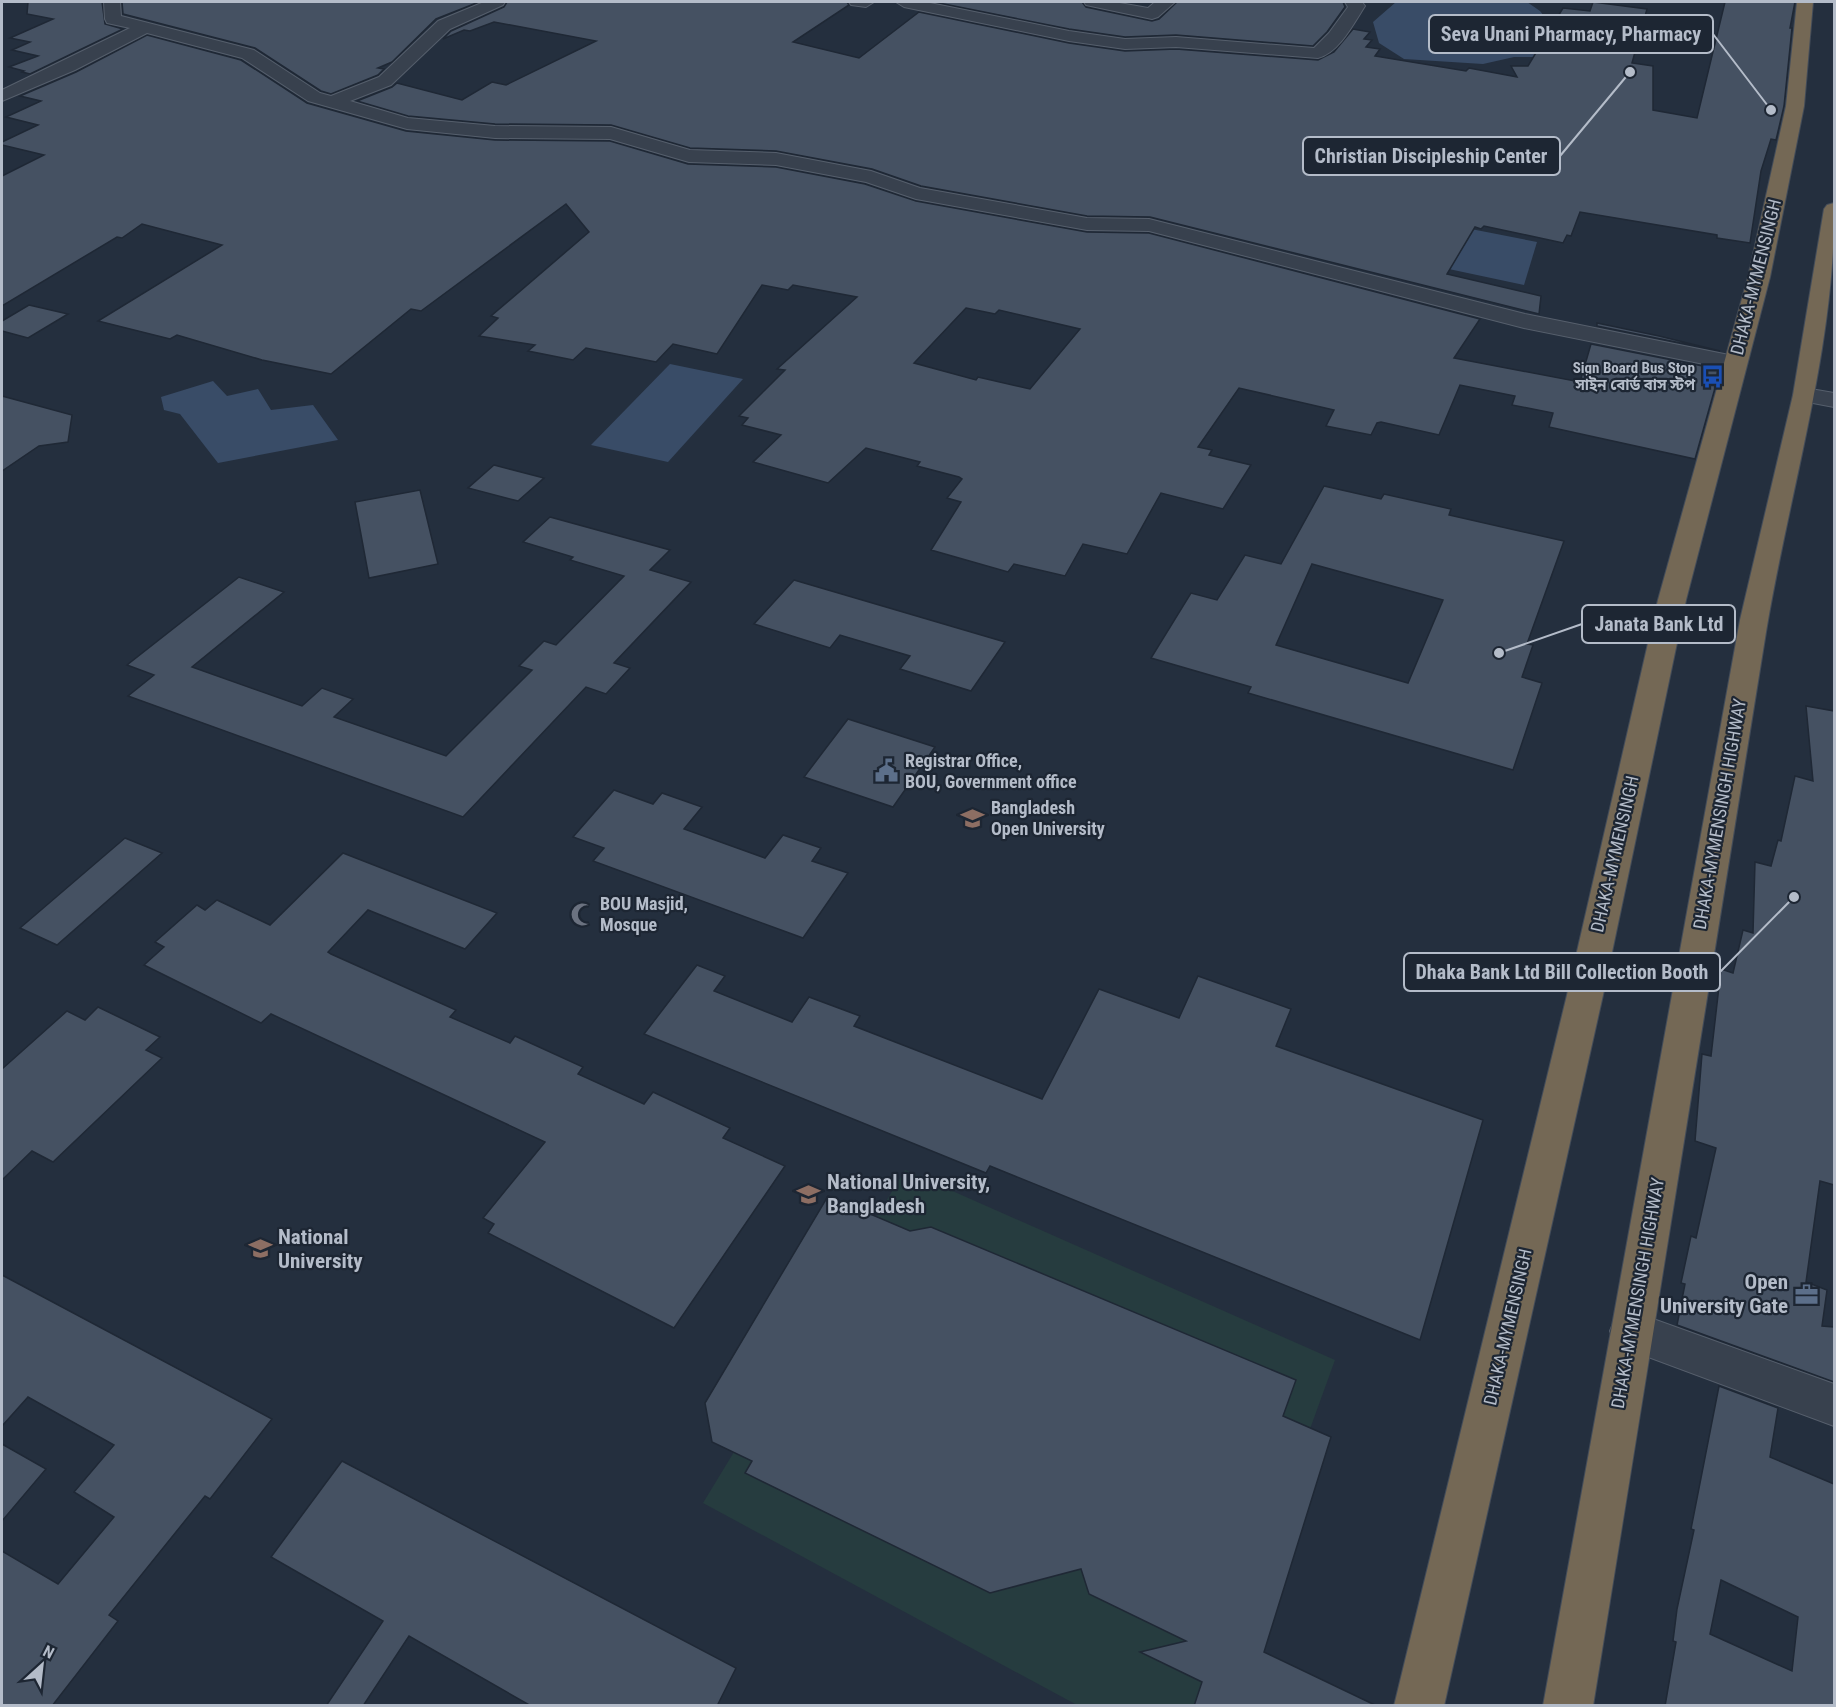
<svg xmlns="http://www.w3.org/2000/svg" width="1836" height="1707" viewBox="0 0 1836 1707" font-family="'Roboto Condensed','Noto Sans Bengali',sans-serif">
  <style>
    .green { fill: #263c3f }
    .water { fill: #394c67 }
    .building { fill: #455162; stroke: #1f2835; stroke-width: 1.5; fill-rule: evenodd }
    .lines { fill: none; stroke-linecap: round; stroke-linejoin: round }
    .street-casing { stroke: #565f6c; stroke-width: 2 }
    .highway-casing { stroke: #434c59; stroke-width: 2 }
    .street { fill: #38414e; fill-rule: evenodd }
    .highway { fill: #746855; fill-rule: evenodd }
    .labels { text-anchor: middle; stroke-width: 4.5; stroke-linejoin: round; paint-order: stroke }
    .far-poi-label { font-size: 15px; font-weight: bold; fill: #b4bcc9; stroke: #1d2633; text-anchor: end }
    .street-label { font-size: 18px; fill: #b4bcc9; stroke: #1d2633 }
    .poi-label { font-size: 18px; font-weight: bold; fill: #b4bcc9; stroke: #1d2633; text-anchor: start }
    .near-poi-label { font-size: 21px; font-weight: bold; fill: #b4bcc9; stroke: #1d2633; text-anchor: start }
    .leader { fill: none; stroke: #b4bcc9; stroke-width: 2 }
    .callout-dot { fill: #b4bcc9; stroke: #1d2633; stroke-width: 2 }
    .callout { fill: #1d2633; stroke: #b4bcc9; stroke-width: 2 }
    .callout-label { font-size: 20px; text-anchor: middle; font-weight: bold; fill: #b4bcc9 }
  </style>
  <rect width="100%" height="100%" fill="#242f3e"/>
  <path class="green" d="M905,1170L1335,1360L1210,1705H1077L703,1503Z"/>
  <g class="water">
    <path d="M1396,2H1527L1540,11L1548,21L1533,28L1546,50L1538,57H1514L1483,64L1404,59L1379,43L1373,22Z"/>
    <path d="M1425,220L1537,242L1524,285L1397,258Z"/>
    <path d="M670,364L743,379L668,462L591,445Z"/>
    <path d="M213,381L227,396L258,389L271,410L313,405L338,440L218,463L180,414L164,410L161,397Z"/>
  </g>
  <g class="building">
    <path d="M28,2H102L105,24L123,29L30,74L22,72L24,71L9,67L38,56L12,50L30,42L10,38L53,19L27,14Z"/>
    <path d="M122,2H479L436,19L392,62L378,68L384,69L378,75L331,94L321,91L255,48L123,14Z"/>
    <path d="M507,2H847L849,5L793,42L859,58L919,12L1069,43L1125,51L1176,49L1318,60L1334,52L1353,29L1370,32L1364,39L1372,40L1366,47L1380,49L1375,56L1466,71L1469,68L1517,77L1511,66H1528L1563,8L1590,11L1593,2L1647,9L1632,63L1653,66V110L1697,118L1725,2H1795L1790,28H1792L1784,106L1776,140L1771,139L1761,171L1750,243L1717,238V235L1580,212L1571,236L1567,235L1563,243L1484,226L1481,229L1475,227L1447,274L1541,296L1539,314L1150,217L1087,216L921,186L872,169L776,151L690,148L611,125L495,124L408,116L357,101L392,87L397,83L462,100L492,82L506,85L596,41L494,22L470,31L464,30L443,39L451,31L504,7Z"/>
    <path d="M934,2H1082L1086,7L1152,21L1159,19L1177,2H1343L1345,7L1327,32L1313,46L1176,35L1125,37L1069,29Z"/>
    <path d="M147,35L241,60L307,103L406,131L495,140L610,141L688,164L776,167L865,184L916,201L1087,232L1149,233L1480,319L1454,358L1580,382L1591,344L1718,369L1715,388L1695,459L1549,427L1553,413L1512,405L1515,396L1460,385L1439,435L1381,422L1377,423L1371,435L1326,426L1334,410L1239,388L1198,447L1212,450L1209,455L1251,465L1223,509L1161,493L1127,554L1083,544L1065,576L1014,564L1008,572L931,550L961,502L947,498L962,479L959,477L917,466L920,462L866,448L828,483L753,462L781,435L742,425L748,418L739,416L785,370L777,369L857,297L793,285L788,290L762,285L717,354L673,344L656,362L586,348L573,360L528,351L535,345L479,336L498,318L491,316L589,232L566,204L421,311L411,309L331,374L262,360L177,335L170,339L98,321L222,245L142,224L122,238L117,237L2,306V176L44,155L2,145V142L38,125L6,117L41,101L20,96L76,72ZM966,308L995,314L999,310L1080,329L1030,389L978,377L976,380L914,363Z"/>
    <path d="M29,305L68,314L28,338L2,331V321Z"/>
    <path d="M1597,323L1659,336L1720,351L1597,326Z"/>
    <path d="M2,396L72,415L68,442L39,446L2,471Z"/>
    <path d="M494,465L544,478L518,501L468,488Z"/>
    <path d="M1324,486L1381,499L1384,494L1451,509L1449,515L1564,541L1527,644L1533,645L1522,677L1542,683L1513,770L1248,693L1251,687L1151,658L1191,593L1217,600L1245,555L1281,564ZM1312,564L1443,600L1408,683L1276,645Z"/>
    <path d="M420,490L438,564L369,578L355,502Z"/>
    <path d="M550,517L670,550L650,570L691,582L614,663L630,668L606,694L586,687L463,817L128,696L154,675L127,665L239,577L284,592L192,667L302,706L322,688L353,699L334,717L446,756L532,670L519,666L544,641L556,645L624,576L570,560L573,557L523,542Z"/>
    <path d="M794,580L1005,642L971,691L900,669L910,656L840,635L830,648L754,624Z"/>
    <path d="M1806,706L1834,711V1185L1820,1181L1806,1282L1827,1290L1822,1326L1834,1327V1382L1677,1325L1685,1284L1681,1283L1691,1236L1696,1238L1716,1148L1695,1141L1702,1054L1711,1056L1721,969L1733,973L1743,930L1753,933L1755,862L1771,866L1778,840L1781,841L1795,776L1813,781Z"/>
    <path d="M848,719L935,747L893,807L804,777Z"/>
    <path d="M614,790L653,804L662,793L702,807L684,829L765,858L783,835L821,848L812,861L848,873L803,938L593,861L604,848L573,837Z"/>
    <path d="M125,838L162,853L57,945L20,928Z"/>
    <path d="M343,853L497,913L465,949L368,910L328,952L331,954L456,1010L450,1017L510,1043L515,1036L583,1067L578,1074L644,1104L653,1092L730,1128L723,1138L785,1166L674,1328L488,1233L494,1224L483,1218L545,1142L271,1014L261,1023L144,965L164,947L155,942L197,905L205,910L217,900L270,925Z"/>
    <path d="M697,965L725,976L714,991L792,1022L809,997L860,1016L854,1026L1042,1099L1099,989L1179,1018L1198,976L1291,1009L1276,1046L1483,1120L1420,1340L990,1166L986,1173L644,1034Z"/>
    <path d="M98,1007L160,1037L146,1050L162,1058L53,1162L32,1151L2,1180V1069L67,1011L85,1020Z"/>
    <path d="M828,1196L910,1231L931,1227L1296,1380L1283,1416L1331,1437L1264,1652L1377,1706H1194L1202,1682L1140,1652L1186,1641L1089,1594L1081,1569L990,1593L745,1473L752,1461L712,1442L705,1403Z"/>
    <path d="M2,1275L272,1419L210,1499L205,1496L109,1615L118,1621L52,1706H2V1551L58,1584L114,1517L74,1492L114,1445L28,1397L2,1426Z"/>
    <path d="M1719,1386L1778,1408L1770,1457L1834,1484V1706H1665L1676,1642L1673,1641L1677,1609L1694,1530L1691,1529ZM1721,1580L1798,1617L1792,1671L1710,1634Z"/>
    <path d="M2,1444L46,1469L2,1521Z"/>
    <path d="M342,1461L736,1668L717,1706H531L409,1636L363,1706H326L383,1621L271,1557Z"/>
  </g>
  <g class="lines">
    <defs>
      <g id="street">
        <path d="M104,2H120L121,16L254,50L320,93L331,96L379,77L438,21L484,2H505L503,5L450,29L391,85L350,101L408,118L495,126L611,127L690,150L776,153L871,171L920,188L1087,218L1149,219L1525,314L1734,356L1742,358L1746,363L1742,368L1734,370L1524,328L1149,231L1087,230L916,199L866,182L776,165L689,162L610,139L495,138L407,129L308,101L242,58L147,33L75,70L2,101V90L130,28L107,23L105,19Z"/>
        <path d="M849,2H874L866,7L851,5Z"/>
        <path d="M896,2H925L1069,31L1125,39L1176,37L1314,48L1329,33L1348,7L1345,2H1362L1365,6C1354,23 1339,53 1318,58L1176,47L1125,49L1069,41L904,7Z"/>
        <path d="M1084,2H1114L1148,8L1155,2H1175L1158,17L1152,19L1086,5Z"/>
        <path d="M1805,388L1834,393V407L1797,400L1793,395L1797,390Z"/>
        <path d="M1631,1311L1834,1384V1426L1616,1345L1610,1331L1616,1317Z"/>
      </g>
      <g id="highway">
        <path d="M1797,2H1813L1804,106L1770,277L1686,600L1603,995L1444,1706H1394L1567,995L1658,600L1748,277L1786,106Z"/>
        <path d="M1834,203C1836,345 1789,492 1766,632C1708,990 1651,1348 1593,1706H1543L1740,620L1793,395L1824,209L1827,205Z"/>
      </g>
    </defs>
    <use href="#street" class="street-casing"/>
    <use href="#highway" class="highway-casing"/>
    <use href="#street" class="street"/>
    <use href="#highway" class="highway"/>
  </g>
  <defs>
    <symbol id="bus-bare" viewBox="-9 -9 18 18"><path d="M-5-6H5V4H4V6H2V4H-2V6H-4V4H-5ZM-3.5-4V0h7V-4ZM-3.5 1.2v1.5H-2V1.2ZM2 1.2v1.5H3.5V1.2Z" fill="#1a4fb4" stroke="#1d2633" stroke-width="2.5" paint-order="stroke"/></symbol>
    <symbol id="civic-bare" viewBox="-9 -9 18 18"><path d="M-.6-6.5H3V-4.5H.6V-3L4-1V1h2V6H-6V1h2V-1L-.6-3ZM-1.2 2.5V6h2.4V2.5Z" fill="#5c6f8a" stroke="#1d2633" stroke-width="2.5" paint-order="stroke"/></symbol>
    <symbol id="university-bare" viewBox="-9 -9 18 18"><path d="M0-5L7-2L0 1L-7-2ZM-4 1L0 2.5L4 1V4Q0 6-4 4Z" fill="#8d6e63" stroke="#1d2633" stroke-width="2.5" paint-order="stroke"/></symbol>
    <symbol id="mosque-bare" viewBox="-9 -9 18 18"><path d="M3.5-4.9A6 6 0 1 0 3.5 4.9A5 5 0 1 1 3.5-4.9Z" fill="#6b7280" stroke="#1d2633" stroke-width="2.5" paint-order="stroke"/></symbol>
    <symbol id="office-bare" viewBox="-9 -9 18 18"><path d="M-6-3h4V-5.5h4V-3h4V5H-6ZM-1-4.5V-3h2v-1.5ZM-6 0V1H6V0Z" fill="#5c6f8a" stroke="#1d2633" stroke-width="2.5" paint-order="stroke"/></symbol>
  </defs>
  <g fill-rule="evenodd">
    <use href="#bus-bare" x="1696" y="360" width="33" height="33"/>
    <use href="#civic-bare" x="870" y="754" width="33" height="33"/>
    <use href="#university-bare" x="956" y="802" width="33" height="33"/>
    <use href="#mosque-bare" x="566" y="898" width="33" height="33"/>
    <use href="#university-bare" x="792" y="1178" width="33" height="33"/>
    <use href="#university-bare" x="244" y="1232" width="33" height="33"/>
    <use href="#office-bare" x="1790" y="1278" width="33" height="33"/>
  </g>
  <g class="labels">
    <g class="far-poi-label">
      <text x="1695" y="373">Sign Board Bus Stop<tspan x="1695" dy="17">সাইন বোর্ড বাস স্টপ</tspan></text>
    </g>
    <g class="street-label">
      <text transform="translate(1756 277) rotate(-76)" y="6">DHAKA-MYMENSINGH</text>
      <text transform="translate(1720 814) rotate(-80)" y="6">DHAKA-MYMENSINGH HIGHWAY</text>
      <text transform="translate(1615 854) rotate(-77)" y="6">DHAKA-MYMENSINGH</text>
      <text transform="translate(1638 1293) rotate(-80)" y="6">DHAKA-MYMENSINGH HIGHWAY</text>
      <text transform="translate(1508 1327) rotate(-77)" y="6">DHAKA-MYMENSINGH</text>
    </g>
    <g class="poi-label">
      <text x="905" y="767">Registrar Office,<tspan x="905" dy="21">BOU, Government office</tspan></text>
      <text x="991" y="814">Bangladesh<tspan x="991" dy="21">Open University</tspan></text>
      <text x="600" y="910">BOU Masjid,<tspan x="600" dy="21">Mosque</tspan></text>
    </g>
    <g class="near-poi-label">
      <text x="827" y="1189">National University,<tspan x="827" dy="24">Bangladesh</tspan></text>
      <text x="278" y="1244">National<tspan x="278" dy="24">University</tspan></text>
      <text x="1788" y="1289" text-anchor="end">Open<tspan x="1788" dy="24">University Gate</tspan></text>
    </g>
  </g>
  <path class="leader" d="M1771 110L1713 34M1630 72L1560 156M1499 653L1582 624M1794 897L1720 972"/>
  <g class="callout-dot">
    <circle cx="1771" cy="110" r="6"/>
    <circle cx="1630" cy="72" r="6"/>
    <circle cx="1499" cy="653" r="6"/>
    <circle cx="1794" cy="897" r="6"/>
  </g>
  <g class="callout">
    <rect x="1429" y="15" width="284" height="38" rx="6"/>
    <rect x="1303" y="137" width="257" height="38" rx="6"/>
    <rect x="1582" y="605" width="153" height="38" rx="6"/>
    <rect x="1404" y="953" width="316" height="38" rx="6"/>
  </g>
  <g class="callout-label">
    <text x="1571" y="41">Seva Unani Pharmacy, Pharmacy</text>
    <text x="1431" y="163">Christian Discipleship Center</text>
    <text x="1659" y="631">Janata Bank Ltd</text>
    <text x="1562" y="979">Dhaka Bank Ltd Bill Collection Booth</text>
  </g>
  <rect width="1836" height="1707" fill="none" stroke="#b4bcc9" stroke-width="6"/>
  <g transform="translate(42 1665) rotate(27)" stroke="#1d2633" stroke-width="4.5" paint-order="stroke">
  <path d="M0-4.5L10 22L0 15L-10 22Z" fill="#b4bcc9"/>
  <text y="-9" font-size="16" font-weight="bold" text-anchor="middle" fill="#b4bcc9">N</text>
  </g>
</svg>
